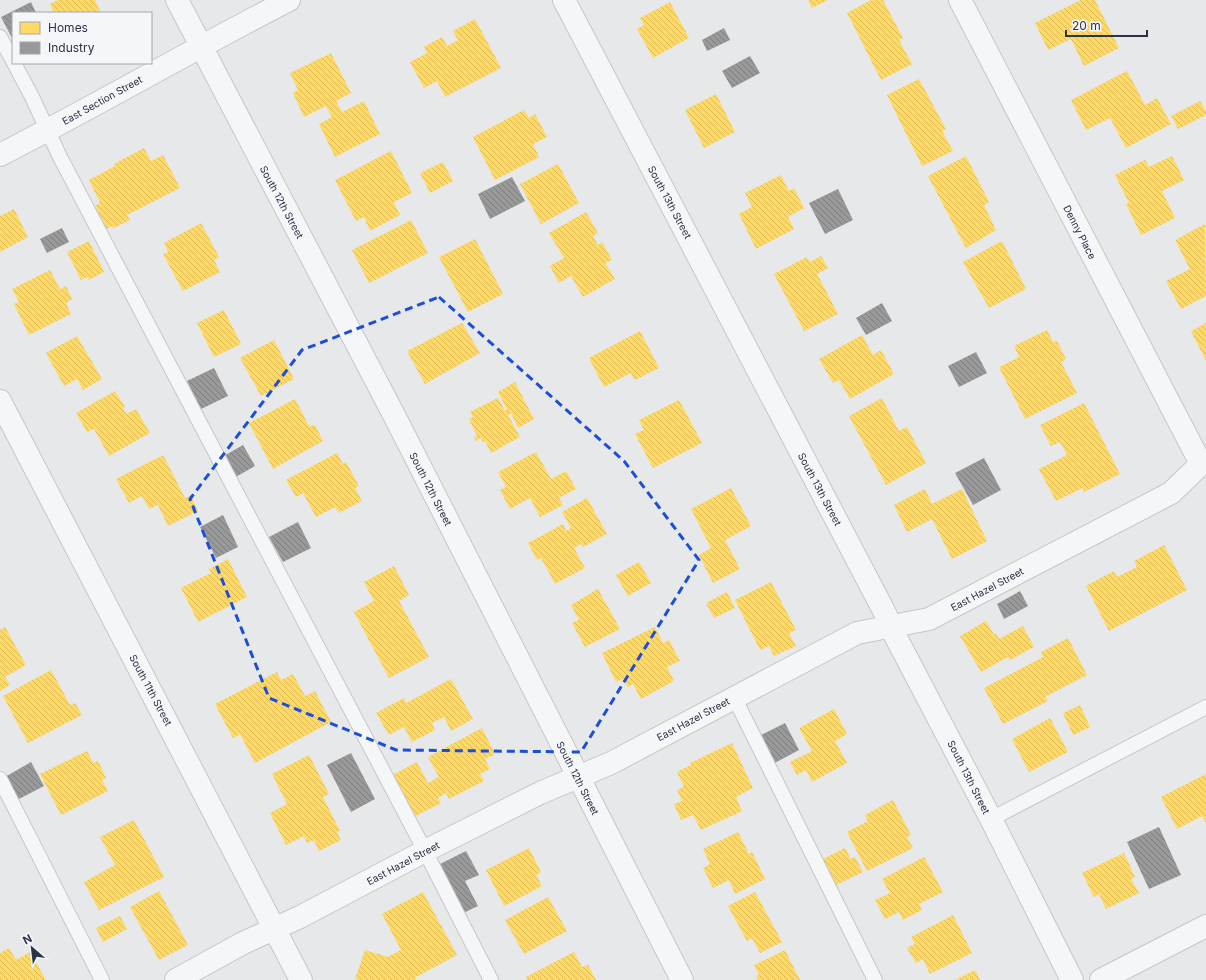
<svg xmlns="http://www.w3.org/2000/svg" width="1206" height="980" viewBox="0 0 1206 980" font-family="Inter,sans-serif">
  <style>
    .homes { fill: url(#homes-back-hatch) }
    .industry { fill: url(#industry-back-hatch) }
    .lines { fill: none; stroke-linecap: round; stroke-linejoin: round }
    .service-casing { stroke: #c4c6c8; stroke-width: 16 }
    .minor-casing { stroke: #c4c6c8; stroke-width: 24 }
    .service { stroke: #f5f6f7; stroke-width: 14 }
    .minor { stroke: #f5f6f7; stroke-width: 22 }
    .marked { fill: none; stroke: #1d4ed8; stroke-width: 3; stroke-dasharray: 8 5; stroke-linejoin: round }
    .labels { text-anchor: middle; stroke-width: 4; stroke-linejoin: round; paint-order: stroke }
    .street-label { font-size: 10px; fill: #2b3445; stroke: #f4f6f9 }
  </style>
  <defs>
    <pattern id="homes-back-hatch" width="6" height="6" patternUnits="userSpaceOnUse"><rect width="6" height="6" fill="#ffd966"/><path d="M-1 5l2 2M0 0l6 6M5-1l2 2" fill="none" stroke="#dbbb5a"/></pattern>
    <pattern id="industry-back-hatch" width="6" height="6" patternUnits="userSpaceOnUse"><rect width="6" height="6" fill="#999"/><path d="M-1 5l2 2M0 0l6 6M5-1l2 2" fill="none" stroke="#7d7e7f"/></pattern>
  </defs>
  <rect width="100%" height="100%" fill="#e6e8ea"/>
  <g class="homes">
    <path d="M58,0H95L101,13H54L50,4Z"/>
    <path d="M808,0H828L812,8Z"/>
    <path d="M871,0H883L903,38L899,40L912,64L881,80L847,13Z"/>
    <path d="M1081,0H1095L1119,48L1084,66L1071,39L1048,50L1035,23Z"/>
    <path d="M670,2L689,38L653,58L637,29L644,25L640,18Z"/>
    <path d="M475,19L501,68L445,97L437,81L424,88L410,62L427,53L424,47L442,37L447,46L458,40L453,31Z"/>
    <path d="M331,53L351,93L336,101L342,112L364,101L380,134L335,157L319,124L332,117L326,106L304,117L293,93L298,90L290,73Z"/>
    <path d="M1127,71L1145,105L1157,98L1171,124L1126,148L1110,118L1086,130L1071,100Z"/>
    <path d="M919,79L946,129L942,131L953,151L922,166L887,95Z"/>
    <path d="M716,94L735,132L704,148L685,110Z"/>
    <path d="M1200,101L1206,111V115L1178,129L1171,116Z"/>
    <path d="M524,110L529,118L535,114L547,137L533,144L539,157L495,180L473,137Z"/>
    <path d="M144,148L151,161L163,155L180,188L127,215L130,220L114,228L112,226L107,229L95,206L100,203L89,180L115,166L114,164Z"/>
    <path d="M391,151L412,193L394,202L400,215L370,231L364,217L356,221L335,180Z"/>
    <path d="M966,156L989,202L984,205L996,230L966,248L928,176Z"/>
    <path d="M1172,156L1184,180L1162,191L1175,218L1141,235L1126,204L1129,203L1115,175L1145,160L1149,167Z"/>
    <path d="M443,162L453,181L430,193L420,173Z"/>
    <path d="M558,164L579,203L541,224L520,184Z"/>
    <path d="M781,175L789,191L794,188L804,208L788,217L794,229L756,249L739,214L752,207L745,193Z"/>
    <path d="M14,209L28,237L0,252V216Z"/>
    <path d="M586,212L598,233L593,236L598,245L602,242L612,260L605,263L615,279L583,297L571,276L559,283L550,266L564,258L549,233Z"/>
    <path d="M411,220L428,253L369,283L352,250Z"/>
    <path d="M201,223L219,257L214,260L220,272L183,291L163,254L168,252L164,243Z"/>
    <path d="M1205,224L1206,296L1181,309L1166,281L1190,269L1175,240Z"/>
    <path d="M475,239L503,294L468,312L439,257Z"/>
    <path d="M89,241L104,272L89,280L87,277L81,280L67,252Z"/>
    <path d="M1002,241L1026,289L989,308L963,262Z"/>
    <path d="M821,256L828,268L817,274L838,314L804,331L774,274L807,257L810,262Z"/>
    <path d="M50,270L60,289L66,286L72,299L66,303L71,314L29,335L14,304L19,302L12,289Z"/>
    <path d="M224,310L241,344L214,357L197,323Z"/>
    <path d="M462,323L480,353L425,384L407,351Z"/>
    <path d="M1206,323V361L1191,331Z"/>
    <path d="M1047,330L1053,342L1057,341L1066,359L1061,362L1077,393L1025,419L999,367L1019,357L1014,346Z"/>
    <path d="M640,331L659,368L635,380L631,373L604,387L589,358Z"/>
    <path d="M862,335L873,355L881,350L894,374L850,399L839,380L833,383L819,359Z"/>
    <path d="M77,336L102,379L83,390L77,379L64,386L46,353Z"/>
    <path d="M274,340L294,379L261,396L240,358Z"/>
    <path d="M515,382L534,419L518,428L511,413L508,415L520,437L491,453L485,441L483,442L481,438L476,441L474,437L477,436L469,419L473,417L470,412L498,398L505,411L507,410L498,392Z"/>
    <path d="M115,391L125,407L123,408L126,414L136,409L150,433L109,456L94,429L87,432L76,413Z"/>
    <path d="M882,398L899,431L907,427L926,463L886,485L849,416Z"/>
    <path d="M295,399L309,426L315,425L323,441L273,469L249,423Z"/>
    <path d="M679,400L702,443L653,468L635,434L644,430L639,420Z"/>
    <path d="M1084,403L1120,474L1084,492L1083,488L1056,501L1039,469L1067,455L1060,442L1051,446L1040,425Z"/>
    <path d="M536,452L551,479L566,471L576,489L559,498L563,505L540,517L530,498L510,509L500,490L506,487L498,472Z"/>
    <path d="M337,453L343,464L346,462L359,486L355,488L362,501L339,513L335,507L316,517L303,493L296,497L286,480Z"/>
    <path d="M163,455L185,498L191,495L198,511L168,526L158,505L149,509L142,496L129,503L116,479Z"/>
    <path d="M731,488L751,526L725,540L740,569L713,583L699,555L711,548L691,509Z"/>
    <path d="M925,489L932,504L962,489L987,541L952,559L932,519L907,532L894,505Z"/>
    <path d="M587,498L607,534L583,547L581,544L574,548L585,568L555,584L541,558L537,560L528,543L563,524L566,531L571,528L562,512Z"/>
    <path d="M1164,545L1187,590L1109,631L1086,586L1114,571L1117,577L1137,567L1134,561Z"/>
    <path d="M228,559L247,597L198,622L181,588L211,573L209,569Z"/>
    <path d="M639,562L651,583L628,596L616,575Z"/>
    <path d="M394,566L409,595L399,601L429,657L389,678L354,612L374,601L364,582Z"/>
    <path d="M771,582L796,630L789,633L796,646L774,656L769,646L760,650L735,600Z"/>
    <path d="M598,589L620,629L585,647L572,623L579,620L571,605Z"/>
    <path d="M727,592L735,608L714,618L706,603Z"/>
    <path d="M986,621L994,635L996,633L999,639L1023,626L1034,647L1010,660L1008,657L981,672L960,636Z"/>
    <path d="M5,627L26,665L5,677L10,685L0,691V630Z"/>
    <path d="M655,627L663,643L669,640L680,661L667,667L674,681L641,699L633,684L628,687L623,679L616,682L602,653Z"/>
    <path d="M1068,638L1087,675L1045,697L1048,701L1003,724L984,688L1043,657L1041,652Z"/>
    <path d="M51,670L70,705L75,703L82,715L28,743L3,696Z"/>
    <path d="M277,672L281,680L293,674L305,696L315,691L331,722L255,763L240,734L233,738L215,704Z"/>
    <path d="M451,679L473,719L451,731L444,717L432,723L435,730L412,742L404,727L389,735L376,713L404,698L406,703Z"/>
    <path d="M1080,705L1090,727L1073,735L1063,713Z"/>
    <path d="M834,709L847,734L835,741L847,763L812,782L806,770L797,775L790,762L812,751L799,728Z"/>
    <path d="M1050,718L1068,752L1029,772L1012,739Z"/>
    <path d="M482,728L495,754L485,759L490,769L480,774L484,781L449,799L446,793L438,798L441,803L412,818L391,776L417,762L428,783L439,777L428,757Z"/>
    <path d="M732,743L753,788L736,797L742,811L701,830L693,815L681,820L674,804L682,801L677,790L684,787L677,772L691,765L690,763Z"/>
    <path d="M87,751L93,763L98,761L106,778L102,780L108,791L61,815L40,774Z"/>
    <path d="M309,755L329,794L323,797L340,831L337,832L341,840L319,851L314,840L307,843L304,836L286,845L270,813L287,804L272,774Z"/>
    <path d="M1206,774V823L1202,816L1177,829L1161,797Z"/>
    <path d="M893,800L911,835L907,837L913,848L867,871L847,832L868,821L865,815Z"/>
    <path d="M134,820L164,877L99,910L84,882L115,865L100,837Z"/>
    <path d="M738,832L749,854L752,852L765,879L735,894L729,880L713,888L703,868L710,864L703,849Z"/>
    <path d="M529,848L541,872L536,875L542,886L504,906L486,870Z"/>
    <path d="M845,848L851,859L855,857L863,872L834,886L821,860Z"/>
    <path d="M1124,853L1135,877L1131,879L1139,893L1106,909L1099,894L1094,897L1082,873Z"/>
    <path d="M924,857L943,892L919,904L922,910L903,920L899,912L885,919L875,900L890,893L882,879Z"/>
    <path d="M159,891L188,945L159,960L130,907Z"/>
    <path d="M423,892L457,955L416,977L415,980H359L355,979L365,950L388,957L401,950L382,914Z"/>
    <path d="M755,892L782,942L760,953L752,938L747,941L728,906Z"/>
    <path d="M548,897L567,931L524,954L505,920Z"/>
    <path d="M953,915L972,953L930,974L923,959L916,963L907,948L915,944L911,937Z"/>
    <path d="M120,916L127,929L103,942L96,928Z"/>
    <path d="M9,948L16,960L30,952L46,980H0V953Z"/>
    <path d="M785,950L800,980H758L756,976L759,975L754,965Z"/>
    <path d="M574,952L582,967L588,965L596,980H527L526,977Z"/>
    <path d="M975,970L980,980H955Z"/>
  </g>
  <g class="industry">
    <path d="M31,2L36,13H13V40L1,17Z"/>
    <path d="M724,28L730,40L707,51L702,40Z"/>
    <path d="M750,56L760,73L732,88L722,71Z"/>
    <path d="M512,177L525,201L490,219L478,194Z"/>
    <path d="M838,189L853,220L825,234L809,203Z"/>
    <path d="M62,228L69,242L47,253L40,239Z"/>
    <path d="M882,303L892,321L866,335L856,318Z"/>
    <path d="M976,352L987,373L959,387L948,366Z"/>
    <path d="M214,368L228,396L201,409L187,381Z"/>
    <path d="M243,445L255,466L234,478L222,457Z"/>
    <path d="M984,458L1001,490L973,505L955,473Z"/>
    <path d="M223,515L238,547L216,558L200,527Z"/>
    <path d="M298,522L311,548L283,562L269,537Z"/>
    <path d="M1020,591L1028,606L1004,619L997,604Z"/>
    <path d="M785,723L799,750L771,765L757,737Z"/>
    <path d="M351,753L375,799L351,812L327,765Z"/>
    <path d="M31,762L44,786L17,800L5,777Z"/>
    <path d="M1159,827L1181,875L1149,889L1127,842Z"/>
    <path d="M466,851L479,875L465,881L478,906L459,915L434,867Z"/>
  </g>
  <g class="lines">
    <defs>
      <g id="service">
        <path d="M0,37L13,61"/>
        <path d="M14,63L32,97L60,157L425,851L491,980"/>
        <path d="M734,697L875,980"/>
        <path d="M0,779L102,980"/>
        <path d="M991,819L1206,707"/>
      </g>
      <g id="minor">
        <path d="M177,0L396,419L682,980"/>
        <path d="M564,0L885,613L890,626L991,819L1072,980"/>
        <path d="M960,0L1201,464"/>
        <path d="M0,155C97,105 192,50 289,0"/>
        <path d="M0,401L301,980"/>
        <path d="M176,980L243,943L300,917L425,851L540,793L611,763L857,633L929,619L1171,493L1201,464L1206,461"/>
        <path d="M1101,980L1206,926"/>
      </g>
    </defs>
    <use href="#service" class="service-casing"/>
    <use href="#minor" class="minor-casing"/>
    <use href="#service" class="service"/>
    <use href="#minor" class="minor"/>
  </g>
  <path class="marked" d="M439,297L624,461L699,560L581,752L396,750L269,698L190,499L302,350Z"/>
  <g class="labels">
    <g class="street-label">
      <text transform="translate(102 100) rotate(-29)" y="4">East Section Street</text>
      <text transform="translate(282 202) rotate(62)" y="4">South 12th Street</text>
      <text transform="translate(670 202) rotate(62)" y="4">South 13th Street</text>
      <text transform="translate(1080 232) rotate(63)" y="4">Denny Place</text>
      <text transform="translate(431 489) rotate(63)" y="4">South 12th Street</text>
      <text transform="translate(820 489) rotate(62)" y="4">South 13th Street</text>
      <text transform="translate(987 589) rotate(-28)" y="4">East Hazel Street</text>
      <text transform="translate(151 690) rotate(62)" y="4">South 11th Street</text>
      <text transform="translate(693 719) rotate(-28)" y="4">East Hazel Street</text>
      <text transform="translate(969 777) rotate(63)" y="4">South 13th Street</text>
      <text transform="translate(578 778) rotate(63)" y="4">South 12th Street</text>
      <text transform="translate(403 863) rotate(-28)" y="4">East Hazel Street</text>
    </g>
  </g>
  <rect x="12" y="12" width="140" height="52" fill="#f4f6f9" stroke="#a4a8b1"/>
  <rect x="20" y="22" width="20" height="12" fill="#ffd966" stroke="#a4a8b1"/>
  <text x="48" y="32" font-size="12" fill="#2b3445">Homes</text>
  <rect x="20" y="42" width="20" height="12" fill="#999999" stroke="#a4a8b1"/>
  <text x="48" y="52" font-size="12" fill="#2b3445">Industry</text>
  <g transform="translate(32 948) rotate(332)" stroke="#f4f6f9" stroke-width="3" paint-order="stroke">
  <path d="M0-3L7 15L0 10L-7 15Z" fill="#2b3445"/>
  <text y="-6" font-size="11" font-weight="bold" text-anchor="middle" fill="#2b3445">N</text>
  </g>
  <path d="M1066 30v6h81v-6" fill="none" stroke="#2b3445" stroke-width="2"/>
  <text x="1072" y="30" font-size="12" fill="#2b3445" stroke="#f4f6f9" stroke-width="3" paint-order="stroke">20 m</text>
</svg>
